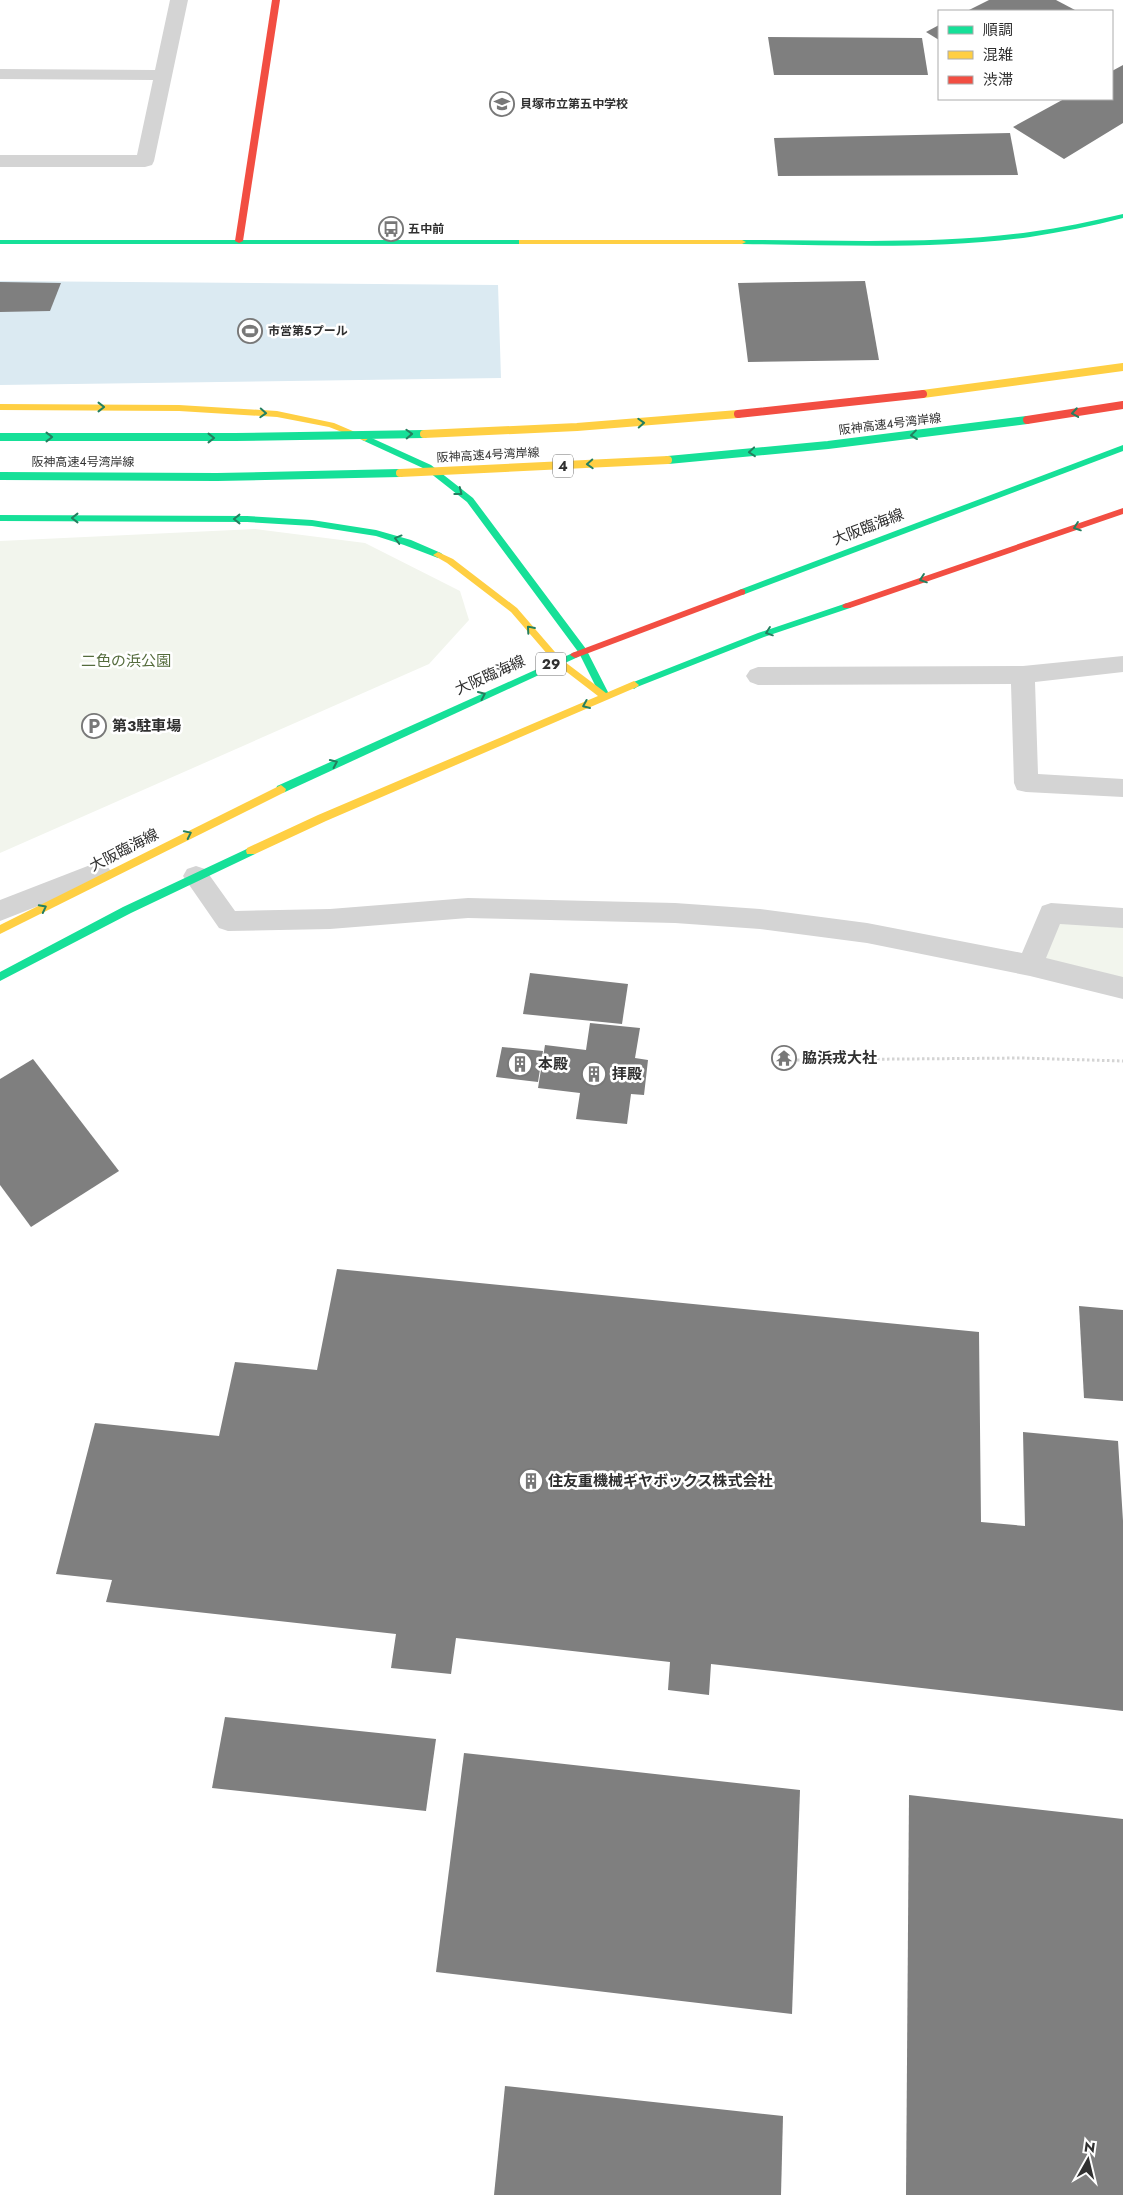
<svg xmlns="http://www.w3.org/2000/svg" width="1123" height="2195" viewBox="0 0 1123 2195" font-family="Jost,'Noto Sans JP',sans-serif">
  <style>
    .green { fill: #f2f5ed }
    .water { fill: #dbeaf2 }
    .building { fill: #7f7f7f }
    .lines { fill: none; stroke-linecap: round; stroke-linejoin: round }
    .path { stroke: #d4d4d4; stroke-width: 3; stroke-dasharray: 2.5 2.5; stroke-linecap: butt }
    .street { fill: #d4d4d4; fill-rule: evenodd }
    .fast { fill: #16e098; fill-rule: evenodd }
    .slow { fill: #ffcf43; fill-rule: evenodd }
    .jam { fill: #f24e42; fill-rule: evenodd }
    .fast-bridge { stroke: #16e098; stroke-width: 8 }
    .slow-bridge { stroke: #ffcf43; stroke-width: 8 }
    .jam-bridge { stroke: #f24e42; stroke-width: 8 }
    .oneway { stroke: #247f5f }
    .labels { text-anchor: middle; stroke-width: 5; stroke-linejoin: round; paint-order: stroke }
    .far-poi-label { font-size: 12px; font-weight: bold; fill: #303030; stroke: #fff; text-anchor: start }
    .far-street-label { font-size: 12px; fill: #303030; stroke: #fff }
    .shield { fill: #fff; stroke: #6e6e6e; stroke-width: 1 }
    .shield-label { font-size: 14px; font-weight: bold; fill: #303030 }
    .street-label { font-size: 15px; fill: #303030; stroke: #fff }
    .park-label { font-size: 15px; fill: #556c3d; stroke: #fff }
    .poi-label { font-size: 15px; font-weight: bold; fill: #303030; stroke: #fff; text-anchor: start }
  </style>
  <rect width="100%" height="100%" fill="#fff"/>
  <g class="green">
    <path d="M255,529L365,543L460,591L469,620L429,664L0,853V541Z"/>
    <path d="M1058,920L1123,923V982L1040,962Z"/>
  </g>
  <path class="water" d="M0,281L498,285L501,378L0,385Z"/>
  <g class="building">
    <path d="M989,0H1056L1075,10L1072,11H967Z"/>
    <path d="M939,25V40L926,32Z"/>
    <path d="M768,37L922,38L928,75H774Z"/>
    <path d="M1123,65V123L1064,159L1013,127L1064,99H1112V71Z"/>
    <path d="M1010,133L1018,175L778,176L774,138Z"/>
    <path d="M865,281L879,360L748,362L738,283Z"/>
    <path d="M0,282L61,283L50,311L0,312Z"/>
    <path d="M530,973L628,984L622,1024L523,1014Z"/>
    <path d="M590,1023L640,1028L635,1058L648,1060L644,1095L631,1094L627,1124L576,1119L580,1093L538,1088L545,1045L586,1050Z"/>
    <path d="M502,1047L543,1051L538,1082L496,1077Z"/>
    <path d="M33,1059L119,1171L31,1227L0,1185V1079Z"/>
    <path d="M337,1269L979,1332L981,1522L1025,1526L1023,1432L1118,1441L1123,1521V1711L711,1664L709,1695L668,1690L670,1662L456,1638L451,1674L391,1668L396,1634L106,1602L112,1580L56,1574L95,1423L219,1436L235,1362L317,1370Z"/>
    <path d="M1079,1306L1123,1310V1401L1084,1398Z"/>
    <path d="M225,1717L436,1739L426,1811L212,1788Z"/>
    <path d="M464,1753L800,1790L792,2014L436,1972Z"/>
    <path d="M909,1795L1123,1819V2195H906Z"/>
    <path d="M505,2086L783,2116L781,2195H494Z"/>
  </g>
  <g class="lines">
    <path class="path" d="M787,1060L1021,1058L1123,1061"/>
    <g class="street">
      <path d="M170,0H188L154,161L152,165L145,167H0V155H137L153,80L0,79V69L155,70Z"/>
      <path d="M1123,656V672L1035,682L1038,774L1123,779V797L1026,792L1017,790L1014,783L1011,684L758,685L750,682L746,676L750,670L758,667L1023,666Z"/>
      <path d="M98,862L107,865L111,872L107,879L0,921V900Z"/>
      <path d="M196,866L205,869L235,911L330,909L468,898L675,903L760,909L867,923L1022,953L1042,906L1051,903L1123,908V928L1060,924L1046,958L1123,977V999L1030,976L867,943L760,929L675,923L468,918L330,929L228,931L219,928L183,876L187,869Z"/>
    </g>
    <g class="fast">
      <path d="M1123,214V218C1092,226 1061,232 1030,237C935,250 838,245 742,244L738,242L742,240C838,240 935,245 1030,232C1061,228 1092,221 1123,214Z"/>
      <path d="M0,240H522L526,242L522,244H0Z"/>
      <path d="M365,435L431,465L473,498L586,649L610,696L608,699H602L579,653L467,502L425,469L362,440L361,438Z"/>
      <path d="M1123,445V451L745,594L742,595L737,592L739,590Z"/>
      <path d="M0,515L247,516L312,520L376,530L411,540L441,553L443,555L438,558L404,545L376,536L312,526L247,522L0,521Z"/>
      <path d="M847,603L852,606L850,608L764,637L637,687L634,689L629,685L631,683L758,633Z"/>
      <path d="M575,652L580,655L578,657L285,792L281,793L276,789L277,786Z"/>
      <path d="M251,847L255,848L256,851L255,854L131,913L0,981V972L123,907Z"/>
    </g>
    <g class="slow">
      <path d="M519,240H742L746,242L742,244H519Z"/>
      <path d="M0,404L179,405L277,411L334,423L369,438L365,441L329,427L277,417L179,411L0,410Z"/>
      <path d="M438,552L453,559L517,608L561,659L606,693L634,681L639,685L637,687L326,821L255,854H247L246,851L247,848L318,815L598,696L555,663L511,612L447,563L433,555Z"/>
      <path d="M281,785L286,789L285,792L0,934V925Z"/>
    </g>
    <g class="jam">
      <path d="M272,0H280L243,241L239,243L235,241Z"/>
      <path d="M1123,508V514L850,608H844L842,606L844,604Z"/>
      <path d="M742,589L745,590V594L578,657L575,658L570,655L572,653Z"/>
    </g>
    <g class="fast-bridge">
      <path d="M0,437H235L424,434"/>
      <path d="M668,460L828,445L1027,420"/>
      <path d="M0,476L217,477L400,473"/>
    </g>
    <g class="slow-bridge">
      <path d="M923,394L1123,367"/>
      <path d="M424,434L577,427L738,414"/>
      <path d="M400,473L668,460"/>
    </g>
    <g class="jam-bridge">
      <path d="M738,414L923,394"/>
      <path d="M1027,420L1123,405"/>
    </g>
  </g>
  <defs><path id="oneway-chevron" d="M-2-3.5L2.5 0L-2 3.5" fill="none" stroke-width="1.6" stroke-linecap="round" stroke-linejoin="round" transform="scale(1.25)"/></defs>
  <g class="oneway">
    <use href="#oneway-chevron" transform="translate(101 407)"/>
    <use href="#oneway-chevron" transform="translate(263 413) rotate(3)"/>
    <use href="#oneway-chevron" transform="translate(1075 413) rotate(171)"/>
    <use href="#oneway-chevron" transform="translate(641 423) rotate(-3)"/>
    <use href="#oneway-chevron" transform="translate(409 434) rotate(-2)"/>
    <use href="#oneway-chevron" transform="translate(914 435) rotate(173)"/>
    <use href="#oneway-chevron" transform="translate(49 437)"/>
    <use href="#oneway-chevron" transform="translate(211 438)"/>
    <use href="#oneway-chevron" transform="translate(752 452) rotate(175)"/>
    <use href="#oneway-chevron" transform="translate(590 464) rotate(177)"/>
    <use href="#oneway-chevron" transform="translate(459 492) rotate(38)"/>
    <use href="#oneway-chevron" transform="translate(75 518) rotate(-180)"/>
    <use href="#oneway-chevron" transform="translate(237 519) rotate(-180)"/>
    <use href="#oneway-chevron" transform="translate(1077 527) rotate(161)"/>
    <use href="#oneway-chevron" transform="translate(398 539) rotate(-165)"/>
    <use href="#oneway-chevron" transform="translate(923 579) rotate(161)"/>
    <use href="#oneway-chevron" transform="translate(530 629) rotate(-131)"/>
    <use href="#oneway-chevron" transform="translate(769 632) rotate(161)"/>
    <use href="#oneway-chevron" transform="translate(482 695) rotate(-24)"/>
    <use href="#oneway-chevron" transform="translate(586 705) rotate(157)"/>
    <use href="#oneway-chevron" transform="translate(334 763) rotate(-25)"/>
    <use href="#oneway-chevron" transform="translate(188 834) rotate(-26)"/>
    <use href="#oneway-chevron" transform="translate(43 908) rotate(-27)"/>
  </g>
  <defs>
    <symbol id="school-ring" viewBox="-11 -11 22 22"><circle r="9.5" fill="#fff" stroke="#787878" stroke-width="1.5"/><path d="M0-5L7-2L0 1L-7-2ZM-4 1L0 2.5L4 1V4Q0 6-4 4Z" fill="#787878"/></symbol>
    <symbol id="bus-ring" viewBox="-11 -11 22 22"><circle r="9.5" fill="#fff" stroke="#787878" stroke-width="1.5"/><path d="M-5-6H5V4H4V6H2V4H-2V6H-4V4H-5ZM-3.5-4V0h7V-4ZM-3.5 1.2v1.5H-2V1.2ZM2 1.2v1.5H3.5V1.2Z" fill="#787878"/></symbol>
    <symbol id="stadium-ring" viewBox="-11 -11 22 22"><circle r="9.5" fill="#fff" stroke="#787878" stroke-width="1.5"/><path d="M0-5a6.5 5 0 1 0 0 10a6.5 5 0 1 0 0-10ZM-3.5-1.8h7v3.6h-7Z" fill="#787878"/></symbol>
    <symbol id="parking-ring" viewBox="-11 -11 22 22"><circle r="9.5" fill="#fff" stroke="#787878" stroke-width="1.5"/><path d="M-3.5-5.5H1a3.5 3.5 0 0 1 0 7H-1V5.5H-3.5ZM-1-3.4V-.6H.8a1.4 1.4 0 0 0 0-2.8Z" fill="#787878"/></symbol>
    <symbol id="temple-ring" viewBox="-11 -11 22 22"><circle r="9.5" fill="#fff" stroke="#787878" stroke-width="1.5"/><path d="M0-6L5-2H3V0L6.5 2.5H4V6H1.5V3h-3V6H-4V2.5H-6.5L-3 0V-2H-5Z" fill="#787878"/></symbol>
    <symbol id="building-ring" viewBox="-11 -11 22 22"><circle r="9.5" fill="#fff" stroke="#787878" stroke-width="1.5"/><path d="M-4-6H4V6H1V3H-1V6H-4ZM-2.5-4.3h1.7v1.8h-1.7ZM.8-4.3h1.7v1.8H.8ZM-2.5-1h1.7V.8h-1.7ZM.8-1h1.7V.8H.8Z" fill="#787878"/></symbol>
  </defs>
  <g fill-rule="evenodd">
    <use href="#school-ring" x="488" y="90" width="28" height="28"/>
    <use href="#bus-ring" x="377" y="215" width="28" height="28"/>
    <use href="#stadium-ring" x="236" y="317" width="28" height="28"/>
    <use href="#parking-ring" x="80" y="712" width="28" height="28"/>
    <use href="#temple-ring" x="770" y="1044" width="28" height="28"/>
    <use href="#building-ring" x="506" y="1050" width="28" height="28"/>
    <use href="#building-ring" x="580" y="1060" width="28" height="28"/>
    <use href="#building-ring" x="517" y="1467" width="28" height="28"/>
  </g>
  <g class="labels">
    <g class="far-poi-label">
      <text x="520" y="108">貝塚市立第五中学校</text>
      <text x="408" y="233">五中前</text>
      <text x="268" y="335">市営第5プール</text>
    </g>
    <g class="far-street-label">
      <text transform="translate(890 424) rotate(-7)" y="4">阪神高速4号湾岸線</text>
      <text transform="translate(488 455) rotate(-3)" y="4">阪神高速4号湾岸線</text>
      <text x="83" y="466">阪神高速4号湾岸線</text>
    </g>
    <g class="shield">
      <rect x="553" y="454.5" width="20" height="23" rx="4"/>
      <rect x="536" y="652.5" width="30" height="23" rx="4"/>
    </g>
    <g class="shield-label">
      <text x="563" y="471">4</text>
      <text x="551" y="669">29</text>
    </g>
    <g class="street-label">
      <text transform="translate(868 527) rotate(-21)" y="5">大阪臨海線</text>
      <text transform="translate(490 675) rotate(-24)" y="5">大阪臨海線</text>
      <text transform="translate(124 850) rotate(-27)" y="5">大阪臨海線</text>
    </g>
    <g class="park-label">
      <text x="126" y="666">二色の浜公園</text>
    </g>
    <g class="poi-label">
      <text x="112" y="731">第3駐車場</text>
      <text x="802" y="1063">脇浜戎大社</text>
      <text x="538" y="1069">本殿</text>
      <text x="612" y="1079">拝殿</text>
      <text x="548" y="1486">住友重機械ギヤボックス株式会社</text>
    </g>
  </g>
  <rect x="938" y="10" width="175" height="90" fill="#ffffff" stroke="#acacac"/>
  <rect x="948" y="26" width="25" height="8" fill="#16e098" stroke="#acacac"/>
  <text x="983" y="35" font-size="15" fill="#303030">順調</text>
  <rect x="948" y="51" width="25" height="8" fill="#ffcf43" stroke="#acacac"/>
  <text x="983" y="60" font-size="15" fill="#303030">混雑</text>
  <rect x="948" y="76" width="25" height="8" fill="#f24e42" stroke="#acacac"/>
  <text x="983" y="85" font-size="15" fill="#303030">渋滞</text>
  <g transform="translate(1088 2160) rotate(8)" stroke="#ffffff" stroke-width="4" paint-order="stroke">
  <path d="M0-4L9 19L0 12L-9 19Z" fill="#303030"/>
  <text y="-8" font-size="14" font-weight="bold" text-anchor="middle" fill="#303030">N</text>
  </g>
</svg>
